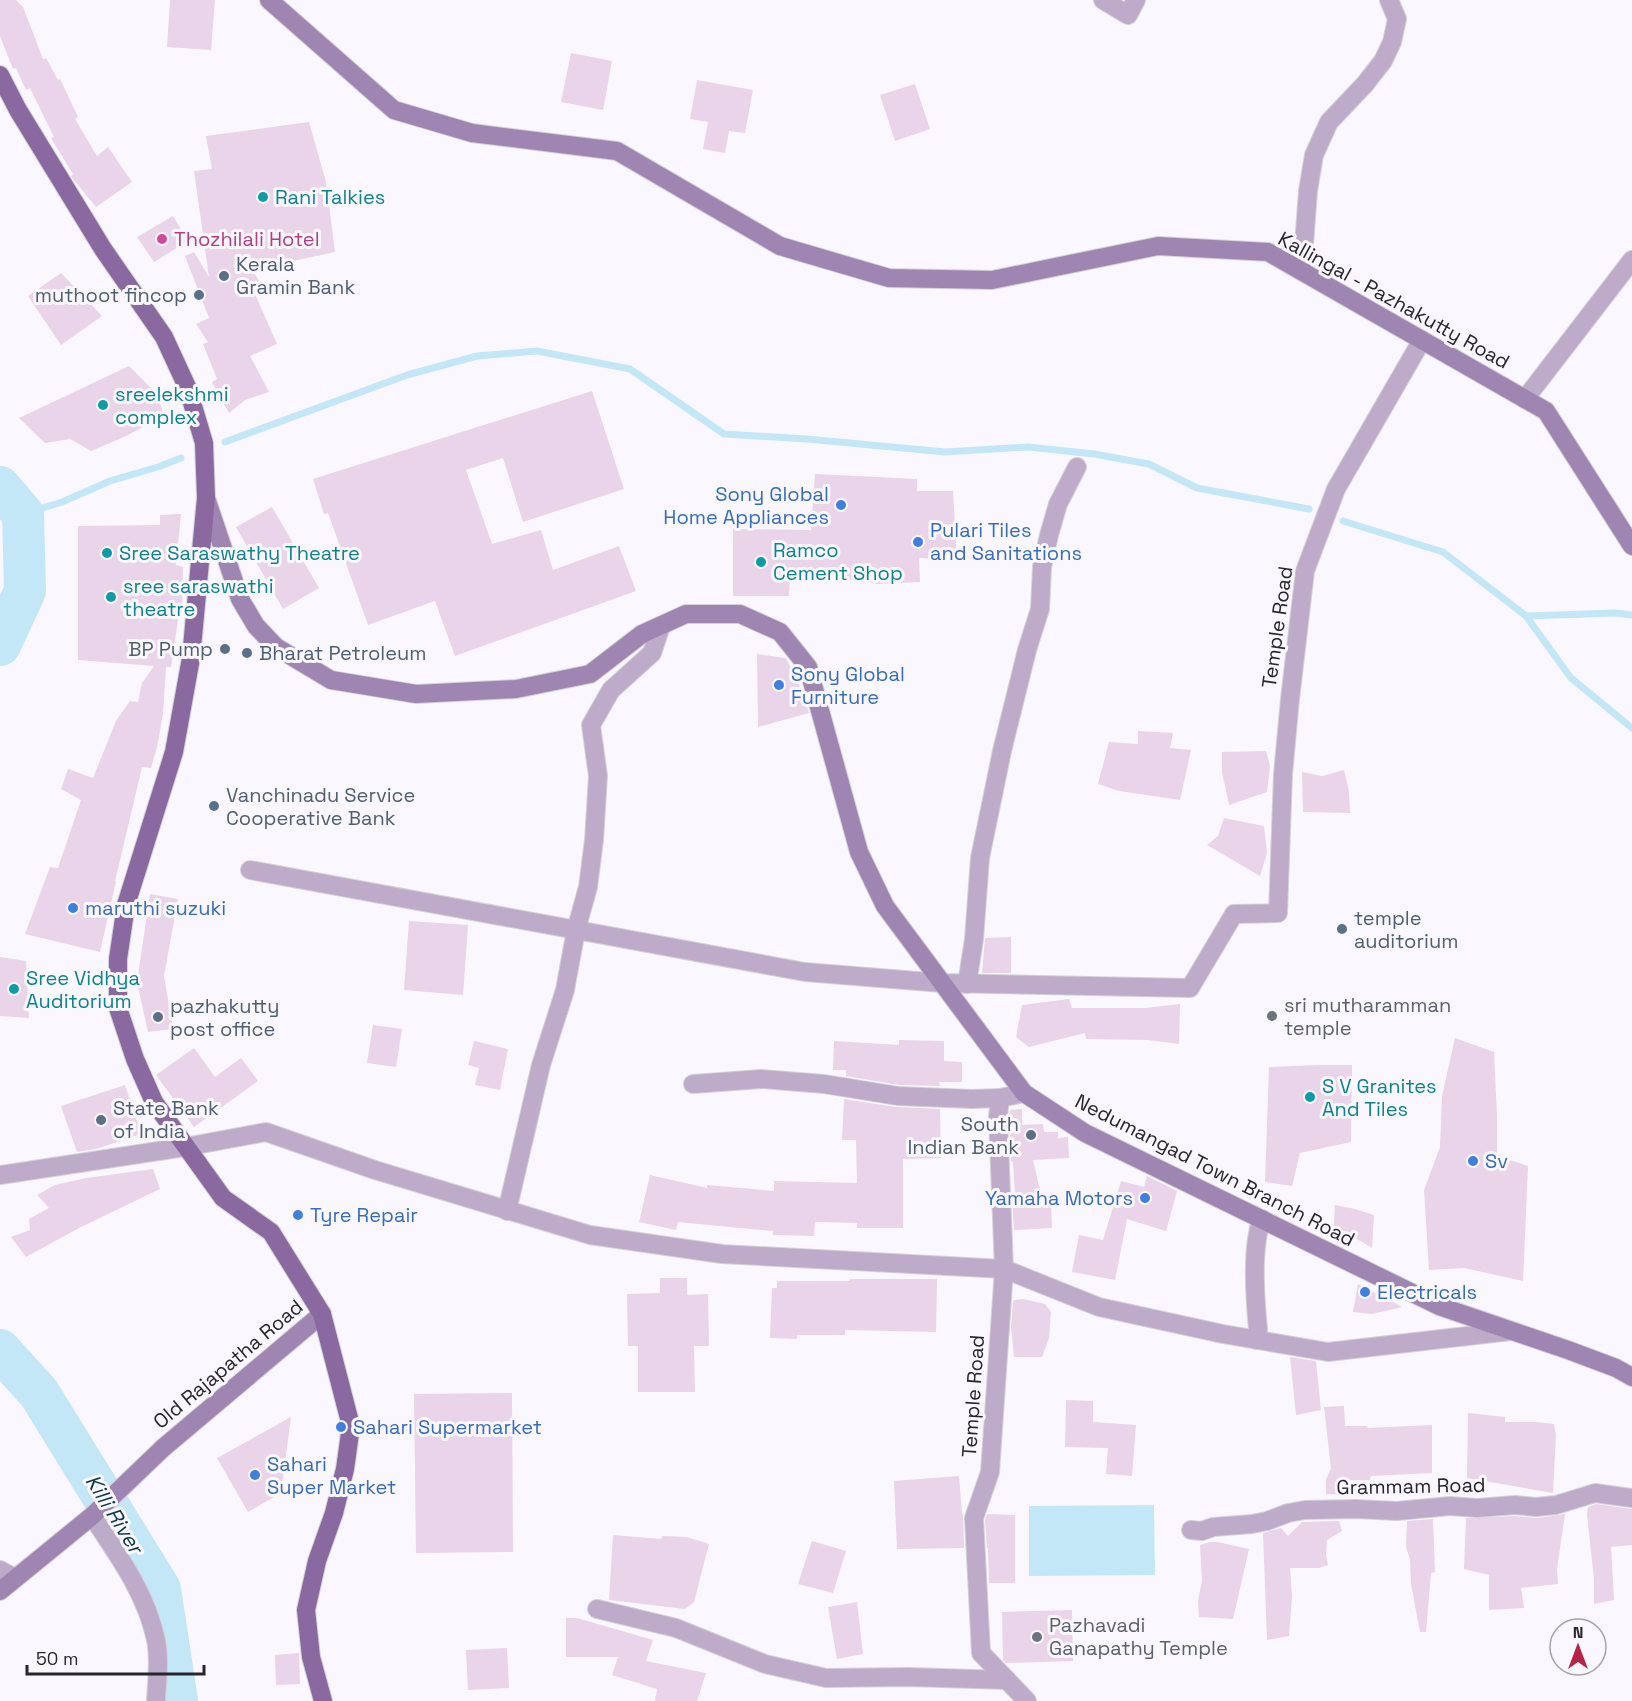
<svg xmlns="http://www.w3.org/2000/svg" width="1632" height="1701" viewBox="0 0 1632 1701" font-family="'Space Grotesk',sans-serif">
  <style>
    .water { fill: #c4e7f8 }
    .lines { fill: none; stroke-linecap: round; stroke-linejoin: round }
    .stream { stroke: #c4e7f8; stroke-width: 7 }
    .river { stroke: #c4e7f8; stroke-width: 42 }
    .building { fill: #e9d4e9 }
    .street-casing { stroke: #d4d2d9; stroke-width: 20 }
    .secondary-casing { stroke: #d4d2d9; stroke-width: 20 }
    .primary-casing { stroke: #d4d2d9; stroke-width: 20 }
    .street { stroke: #bdabc9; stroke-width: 18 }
    .secondary { stroke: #9f85b1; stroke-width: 18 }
    .primary { stroke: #89699f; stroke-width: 18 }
    .culture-dot { fill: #0f9aa8; stroke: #faf8fe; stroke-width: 2 }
    .hotel-dot { fill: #d1479c; stroke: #faf8fe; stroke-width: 2 }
    .service-dot { fill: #5c6f8a; stroke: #faf8fe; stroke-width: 2 }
    .shop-dot { fill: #3f7fe0; stroke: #faf8fe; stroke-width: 2 }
    .worship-dot { fill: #6b7280; stroke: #faf8fe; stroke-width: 2 }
    .labels { text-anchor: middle; stroke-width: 6; stroke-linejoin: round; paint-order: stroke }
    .culture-label { font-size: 20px; fill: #0d838f; stroke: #faf8fe; text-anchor: start }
    .hotel-label { font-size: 20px; fill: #b23c85; stroke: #faf8fe; text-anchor: start }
    .service-label { font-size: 20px; fill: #4e5e75; stroke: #faf8fe; text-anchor: start }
    .street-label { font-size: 20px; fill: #27242e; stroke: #faf8fe }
    .shop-label { font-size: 20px; fill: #366cbe; stroke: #faf8fe; text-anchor: start }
    .worship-label { font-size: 20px; fill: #5b616d; stroke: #faf8fe; text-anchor: start }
    .water-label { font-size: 21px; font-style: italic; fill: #06384a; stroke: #faf8fe }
  </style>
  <rect width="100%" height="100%" fill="#faf8fe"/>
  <path class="water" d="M1154,1505L1155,1575L1029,1576V1506Z"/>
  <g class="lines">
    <g class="stream">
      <path d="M225,442L407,375L477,356L537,351L630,369L724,434L807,439L945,452L1028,447L1094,454L1149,464L1197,488L1309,509"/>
      <path d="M23,514L62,502L110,481L158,467L181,458"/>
      <path d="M1343,521L1443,552L1526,616L1616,613L1632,615"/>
      <path d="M1526,616L1571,678L1632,728"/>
    </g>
    <g class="river">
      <path d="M0,487L23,514L25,591L0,645"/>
      <path d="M0,1350L39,1393L160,1589L177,1701"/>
    </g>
  </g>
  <g class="building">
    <path d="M0,0H16L23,7L43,59L46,58L58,80L60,79L78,117L75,119L97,156L108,147L132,182L96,207L73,179L71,176L73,174L51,138L54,137L30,88L26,90L16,68L13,69L0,36Z"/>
    <path d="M170,0H215L211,50L167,47Z"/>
    <path d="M571,53L612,61L603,110L561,102Z"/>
    <path d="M697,80L753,90L745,133L729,131L725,153L703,149L708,122L690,119Z"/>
    <path d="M915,84L930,129L895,141L880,95Z"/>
    <path d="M309,122L326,182L335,252L252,270L260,282L251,285L277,344L250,356L269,392L245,400L229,413L212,382L217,379L203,344L208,342L196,324L209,318L185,256L194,252L209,277L194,171L212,169L206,136Z"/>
    <path d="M173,216L188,241L154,262L137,237Z"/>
    <path d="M61,273L102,316L61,345L28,296Z"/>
    <path d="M129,366L157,394L164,416L124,437L91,451L70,439L45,443L19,418Z"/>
    <path d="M592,391L624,489L523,522L503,458L466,470L492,544L541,530L553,570L619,546L636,591L455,656L435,601L368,625L328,513L324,514L313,479Z"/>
    <path d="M815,474L917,479V491H953L957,560L919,558L920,582L877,584L790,570L789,596H733V529L811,530Z"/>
    <path d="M272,507L319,588L283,609L236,527Z"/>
    <path d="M181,514L176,565L183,567L182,613H179L171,667H166L163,714L157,747L151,768L142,767L115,881H116L100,952L25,934L50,867L58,868L81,800L61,789L68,769L93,778L116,721L130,701L138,702L142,683L154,666L78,660V526L160,525V515Z"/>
    <path d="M757,654L786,658L803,693L809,713L758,727Z"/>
    <path d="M1138,731L1173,733L1170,748L1191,750L1180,800L1119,791L1098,784L1109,742L1138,744Z"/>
    <path d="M1266,751L1270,766L1267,792L1229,805L1222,772V752Z"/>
    <path d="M1344,770L1349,791L1350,813L1303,812L1302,772L1322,776Z"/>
    <path d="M1224,818L1264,826L1267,853L1260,876L1207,845L1218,836Z"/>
    <path d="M150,894L178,899L164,976L173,1029L148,1032L137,982Z"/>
    <path d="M409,921L468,925L463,995L404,990Z"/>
    <path d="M1011,937V973H982L985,938Z"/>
    <path d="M0,957L26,961L29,1018L0,1016Z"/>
    <path d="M1069,999L1072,1008H1145L1180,1004L1179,1044L1148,1040L1086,1039L1085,1033L1029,1047L1016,1037L1022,1005Z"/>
    <path d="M373,1025L402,1029L396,1067L367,1063Z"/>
    <path d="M1455,1038L1494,1052L1497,1116V1156L1528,1166L1523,1281L1464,1268L1429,1270L1424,1190L1440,1147L1442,1096Z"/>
    <path d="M899,1040L944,1041V1061L962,1062V1082H939L940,1086L899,1085L846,1076V1070H833L834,1041L899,1045Z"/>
    <path d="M474,1041L508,1049L500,1090L475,1085L479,1068L468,1065Z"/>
    <path d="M194,1048L215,1077L241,1058L258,1081L194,1127L156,1075Z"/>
    <path d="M1318,1065H1352L1351,1142L1300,1153L1292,1186L1265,1182L1269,1067Z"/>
    <path d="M125,1085L141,1134L96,1149L77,1152L61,1106Z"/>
    <path d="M844,1099L896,1107L940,1109L941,1158L903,1159V1228H857V1223L815,1222L814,1236L773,1235V1231L678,1222L676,1230L639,1222L650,1175L707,1188V1185L774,1191V1181L857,1183L856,1140H842Z"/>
    <path d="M1022,1109V1125L1043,1124L1044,1132H1058V1138L1068,1137L1069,1158L1033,1160L1042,1199L1051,1200L1052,1228L1014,1230L1012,1196L1015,1195L1013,1161L1011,1162L1009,1117L1010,1110Z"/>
    <path d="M153,1169L160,1189L79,1228L26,1257L11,1237L30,1230L29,1219L49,1208L37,1195L55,1185L86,1178Z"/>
    <path d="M1147,1176L1177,1191L1166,1231L1127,1219L1115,1280L1072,1272L1079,1235L1103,1240L1121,1181L1144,1187Z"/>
    <path d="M1335,1205L1355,1209L1374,1215L1372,1248L1334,1225Z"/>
    <path d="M660,1278H687V1295L708,1294L709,1346H694L695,1392H638V1346H628L627,1294L660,1293Z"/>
    <path d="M850,1279H937L936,1332L845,1330V1335H797V1339L770,1338L772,1288H777V1281H850Z"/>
    <path d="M1358,1284L1402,1307L1372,1314L1353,1312Z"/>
    <path d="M1023,1299L1045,1304L1051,1312L1049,1338L1042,1357H1014L1011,1327L1013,1303L1014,1300Z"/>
    <path d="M1290,1357L1316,1361L1321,1410L1296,1415Z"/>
    <path d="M512,1393L513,1552L416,1553L414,1394Z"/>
    <path d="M1066,1400L1093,1401V1422L1136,1425L1132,1476L1106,1474L1108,1448L1065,1447Z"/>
    <path d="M1344,1406L1345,1426H1367L1368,1428L1432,1425V1473L1371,1476L1370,1480H1348L1349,1495L1326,1494V1479L1331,1469L1324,1407Z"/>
    <path d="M1468,1413L1505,1417V1422H1536L1554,1424L1556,1435L1553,1493L1467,1478Z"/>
    <path d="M291,1417L281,1493L248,1512L217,1458Z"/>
    <path d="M959,1476L962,1514H963L964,1548L897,1549L894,1481Z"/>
    <path d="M1596,1504L1632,1509V1545L1611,1547L1614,1600L1594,1604V1579L1587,1515L1588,1507Z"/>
    <path d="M987,1514L1015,1515V1583H989L988,1548H987L985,1520Z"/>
    <path d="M1565,1514L1557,1569L1558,1584L1521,1588L1524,1608L1489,1610V1575L1464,1569L1466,1518L1515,1516L1537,1518Z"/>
    <path d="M1433,1519L1435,1572L1431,1573L1426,1632H1420L1411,1584L1410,1559L1406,1547L1407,1521Z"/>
    <path d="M1339,1521L1342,1531L1327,1540L1326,1555L1328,1565L1319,1568H1290L1292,1596L1289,1636L1267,1640L1263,1533L1281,1528L1288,1536L1302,1522Z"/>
    <path d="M613,1535L661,1539L662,1536L687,1537L709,1544L694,1602L685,1609L609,1600Z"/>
    <path d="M812,1541L846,1551L833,1593L798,1584Z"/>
    <path d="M1209,1542H1217L1249,1549L1233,1619L1199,1617L1198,1600L1202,1581L1200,1545Z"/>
    <path d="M857,1602L863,1654L837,1659L828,1607Z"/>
    <path d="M1072,1610L1073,1661L1006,1663L1003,1660L1002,1612Z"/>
    <path d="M566,1618H577L653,1640L646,1661L706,1673L697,1701H655L657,1689L612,1675L618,1657H566Z"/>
    <path d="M507,1648L509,1688L468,1690L466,1650Z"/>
    <path d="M299,1653L300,1684L276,1685L275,1655Z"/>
  </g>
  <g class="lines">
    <defs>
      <g id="street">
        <path d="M1103,0L1128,15L1136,0"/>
        <path d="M1302,271L1308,191L1314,155L1329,122L1365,84L1383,61L1392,42L1397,19L1389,0"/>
        <path d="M1525,399L1632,260"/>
        <path d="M250,870L805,972L942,983L1190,988L1234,914L1278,913L1283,774L1290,699L1305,571L1336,489L1422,340"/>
        <path d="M967,984L974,939L980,858L1002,751L1027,650L1040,609L1042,567L1049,535L1058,504L1077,467"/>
        <path d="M693,1084L761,1079L824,1084L898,1096L972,1099L1000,1098"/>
        <path d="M1024,1093L1000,1098L998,1117L1004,1269L990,1472L974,1518L981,1653L1027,1701"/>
        <path d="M0,1175L185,1147L266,1132L375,1170L590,1235L722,1254L1004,1269L1099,1307L1223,1334L1328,1352L1511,1331"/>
        <path d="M507,1211L541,1065L565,990L576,930L588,887L594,840L598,776L591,725L611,690L652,653L661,626"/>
        <path d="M1256,1340L1258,1329C1255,1299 1251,1247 1262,1219"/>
        <path d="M92,1516C118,1555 146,1593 156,1640C160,1659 157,1682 156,1701"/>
        <path d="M1191,1530L1202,1531L1213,1527L1252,1524L1267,1521L1288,1513L1305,1510L1356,1509L1397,1511L1450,1506L1477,1508L1515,1505L1536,1507L1556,1505L1595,1493L1632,1498"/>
        <path d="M0,1570L15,1578"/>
        <path d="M597,1609L676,1628L765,1664L826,1678L908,1677L1007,1680"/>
      </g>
      <g id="secondary">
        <path d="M269,0L394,110L472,133L617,151L780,246L889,278L992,280L1158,246L1268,252L1546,411L1632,546"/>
        <path d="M206,498L240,599L256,626L276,647L331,680L416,694L516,689L590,674L642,634L686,614H740L780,632L808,667L859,852L885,906L1024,1093L1085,1133L1439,1306L1568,1350L1616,1368L1632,1377"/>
        <path d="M0,1591L92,1516L163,1448L322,1314"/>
      </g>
      <path id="primary" d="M0,75L18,110L103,249L164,337L188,389L204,443L206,498L191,658L174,752L126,905L118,959V1008L135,1059L154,1102L223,1198L271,1232L322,1314L351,1426L345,1469L334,1513L317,1561L306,1610L311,1657L323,1701"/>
    </defs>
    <use href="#street" class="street-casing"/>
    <use href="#secondary" class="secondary-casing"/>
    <use href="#primary" class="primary-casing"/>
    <use href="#street" class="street"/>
    <use href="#secondary" class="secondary"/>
    <use href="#primary" class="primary"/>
  </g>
  <g class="culture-dot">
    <circle cx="263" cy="197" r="6"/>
    <circle cx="103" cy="405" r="6"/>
    <circle cx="107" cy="553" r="6"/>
    <circle cx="761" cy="562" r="6"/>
    <circle cx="111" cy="597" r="6"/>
    <circle cx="14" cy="989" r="6"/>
    <circle cx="1310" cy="1097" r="6"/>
  </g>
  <circle class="hotel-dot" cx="162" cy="239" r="6"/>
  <g class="service-dot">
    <circle cx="224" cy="276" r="6"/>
    <circle cx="199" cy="295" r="6"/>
    <circle cx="225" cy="649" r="6"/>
    <circle cx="247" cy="653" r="6"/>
    <circle cx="214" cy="806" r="6"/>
    <circle cx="1342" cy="929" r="6"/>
    <circle cx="158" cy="1017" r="6"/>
    <circle cx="101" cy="1120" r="6"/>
    <circle cx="1031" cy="1135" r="6"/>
  </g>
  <g class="shop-dot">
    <circle cx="841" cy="505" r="6"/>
    <circle cx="918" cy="542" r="6"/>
    <circle cx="779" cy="685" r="6"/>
    <circle cx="73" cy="908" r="6"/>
    <circle cx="1473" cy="1161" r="6"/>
    <circle cx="1145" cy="1198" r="6"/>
    <circle cx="298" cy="1215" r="6"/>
    <circle cx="1365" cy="1292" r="6"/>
    <circle cx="341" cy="1427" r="6"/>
    <circle cx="255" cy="1475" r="6"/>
  </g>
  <g class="worship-dot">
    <circle cx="1272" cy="1016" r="6"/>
    <circle cx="1037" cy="1637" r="6"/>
  </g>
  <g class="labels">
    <g class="culture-label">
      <text x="275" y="204">Rani Talkies</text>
      <text x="115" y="401">sreelekshmi<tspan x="115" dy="23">complex</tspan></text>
      <text x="773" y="557">Ramco<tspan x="773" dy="23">Cement Shop</tspan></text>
      <text x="119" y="560">Sree Saraswathy Theatre</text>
      <text x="123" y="593">sree saraswathi<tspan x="123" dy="23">theatre</tspan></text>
      <text x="26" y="985">Sree Vidhya<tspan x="26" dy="23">Auditorium</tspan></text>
      <text x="1322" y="1093">S V Granites<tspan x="1322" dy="23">And Tiles</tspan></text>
    </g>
    <g class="hotel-label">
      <text x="174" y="246">Thozhilali Hotel</text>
    </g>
    <g class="service-label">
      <text x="236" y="271">Kerala<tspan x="236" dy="23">Gramin Bank</tspan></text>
      <text x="187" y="302" text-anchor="end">muthoot fincop</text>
      <text x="213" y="656" text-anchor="end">BP Pump</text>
      <text x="259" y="660">Bharat Petroleum</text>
      <text x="226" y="802">Vanchinadu Service<tspan x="226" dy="23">Cooperative Bank</tspan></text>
      <text x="1354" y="925">temple<tspan x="1354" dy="23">auditorium</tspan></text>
      <text x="170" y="1013">pazhakutty<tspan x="170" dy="23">post office</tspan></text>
      <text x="113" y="1115">State Bank<tspan x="113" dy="23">of India</tspan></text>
      <text x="1019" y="1131" text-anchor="end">South<tspan x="1019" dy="23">Indian Bank</tspan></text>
    </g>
    <g class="street-label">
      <text transform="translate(1394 300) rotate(29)" y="7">Kallingal - Pazhakutty Road</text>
      <text transform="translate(1277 627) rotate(-82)" y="7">Temple Road</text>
      <text transform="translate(1215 1170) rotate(27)" y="7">Nedumangad Town Branch Road</text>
      <text transform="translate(228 1364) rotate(-40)" y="7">Old Rajapatha Road</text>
      <text transform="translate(973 1396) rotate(-86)" y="7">Temple Road</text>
      <text transform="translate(1411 1486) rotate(-1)" y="7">Grammam Road</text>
    </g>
    <g class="shop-label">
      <text x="829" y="501" text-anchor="end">Sony Global<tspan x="829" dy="23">Home Appliances</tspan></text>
      <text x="930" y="537">Pulari Tiles<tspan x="930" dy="23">and Sanitations</tspan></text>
      <text x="791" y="681">Sony Global<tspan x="791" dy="23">Furniture</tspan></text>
      <text x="85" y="915">maruthi suzuki</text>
      <text x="1485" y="1168">Sv</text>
      <text x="1133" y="1205" text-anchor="end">Yamaha Motors</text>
      <text x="310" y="1222">Tyre Repair</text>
      <text x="1377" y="1299">Electricals</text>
      <text x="353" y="1434">Sahari Supermarket</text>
      <text x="267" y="1471">Sahari<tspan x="267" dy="23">Super Market</tspan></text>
    </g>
    <g class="worship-label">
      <text x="1284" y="1012">sri mutharamman<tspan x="1284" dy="23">temple</tspan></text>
      <text x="1049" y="1632">Pazhavadi<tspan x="1049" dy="23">Ganapathy Temple</tspan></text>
    </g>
    <g class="water-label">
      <text transform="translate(114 1514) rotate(58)" y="7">Killi River</text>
    </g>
  </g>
  <g transform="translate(1578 1647)"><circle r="28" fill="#faf8fe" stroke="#a6a3ab" stroke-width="1.5"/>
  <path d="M0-4.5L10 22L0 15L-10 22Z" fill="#b52347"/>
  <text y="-9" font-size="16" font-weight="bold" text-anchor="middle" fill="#27242e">N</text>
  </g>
  <path d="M27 1665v9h177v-9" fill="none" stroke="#27242e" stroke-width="3"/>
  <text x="36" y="1665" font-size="18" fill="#27242e" stroke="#faf8fe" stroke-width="4.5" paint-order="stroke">50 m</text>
</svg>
